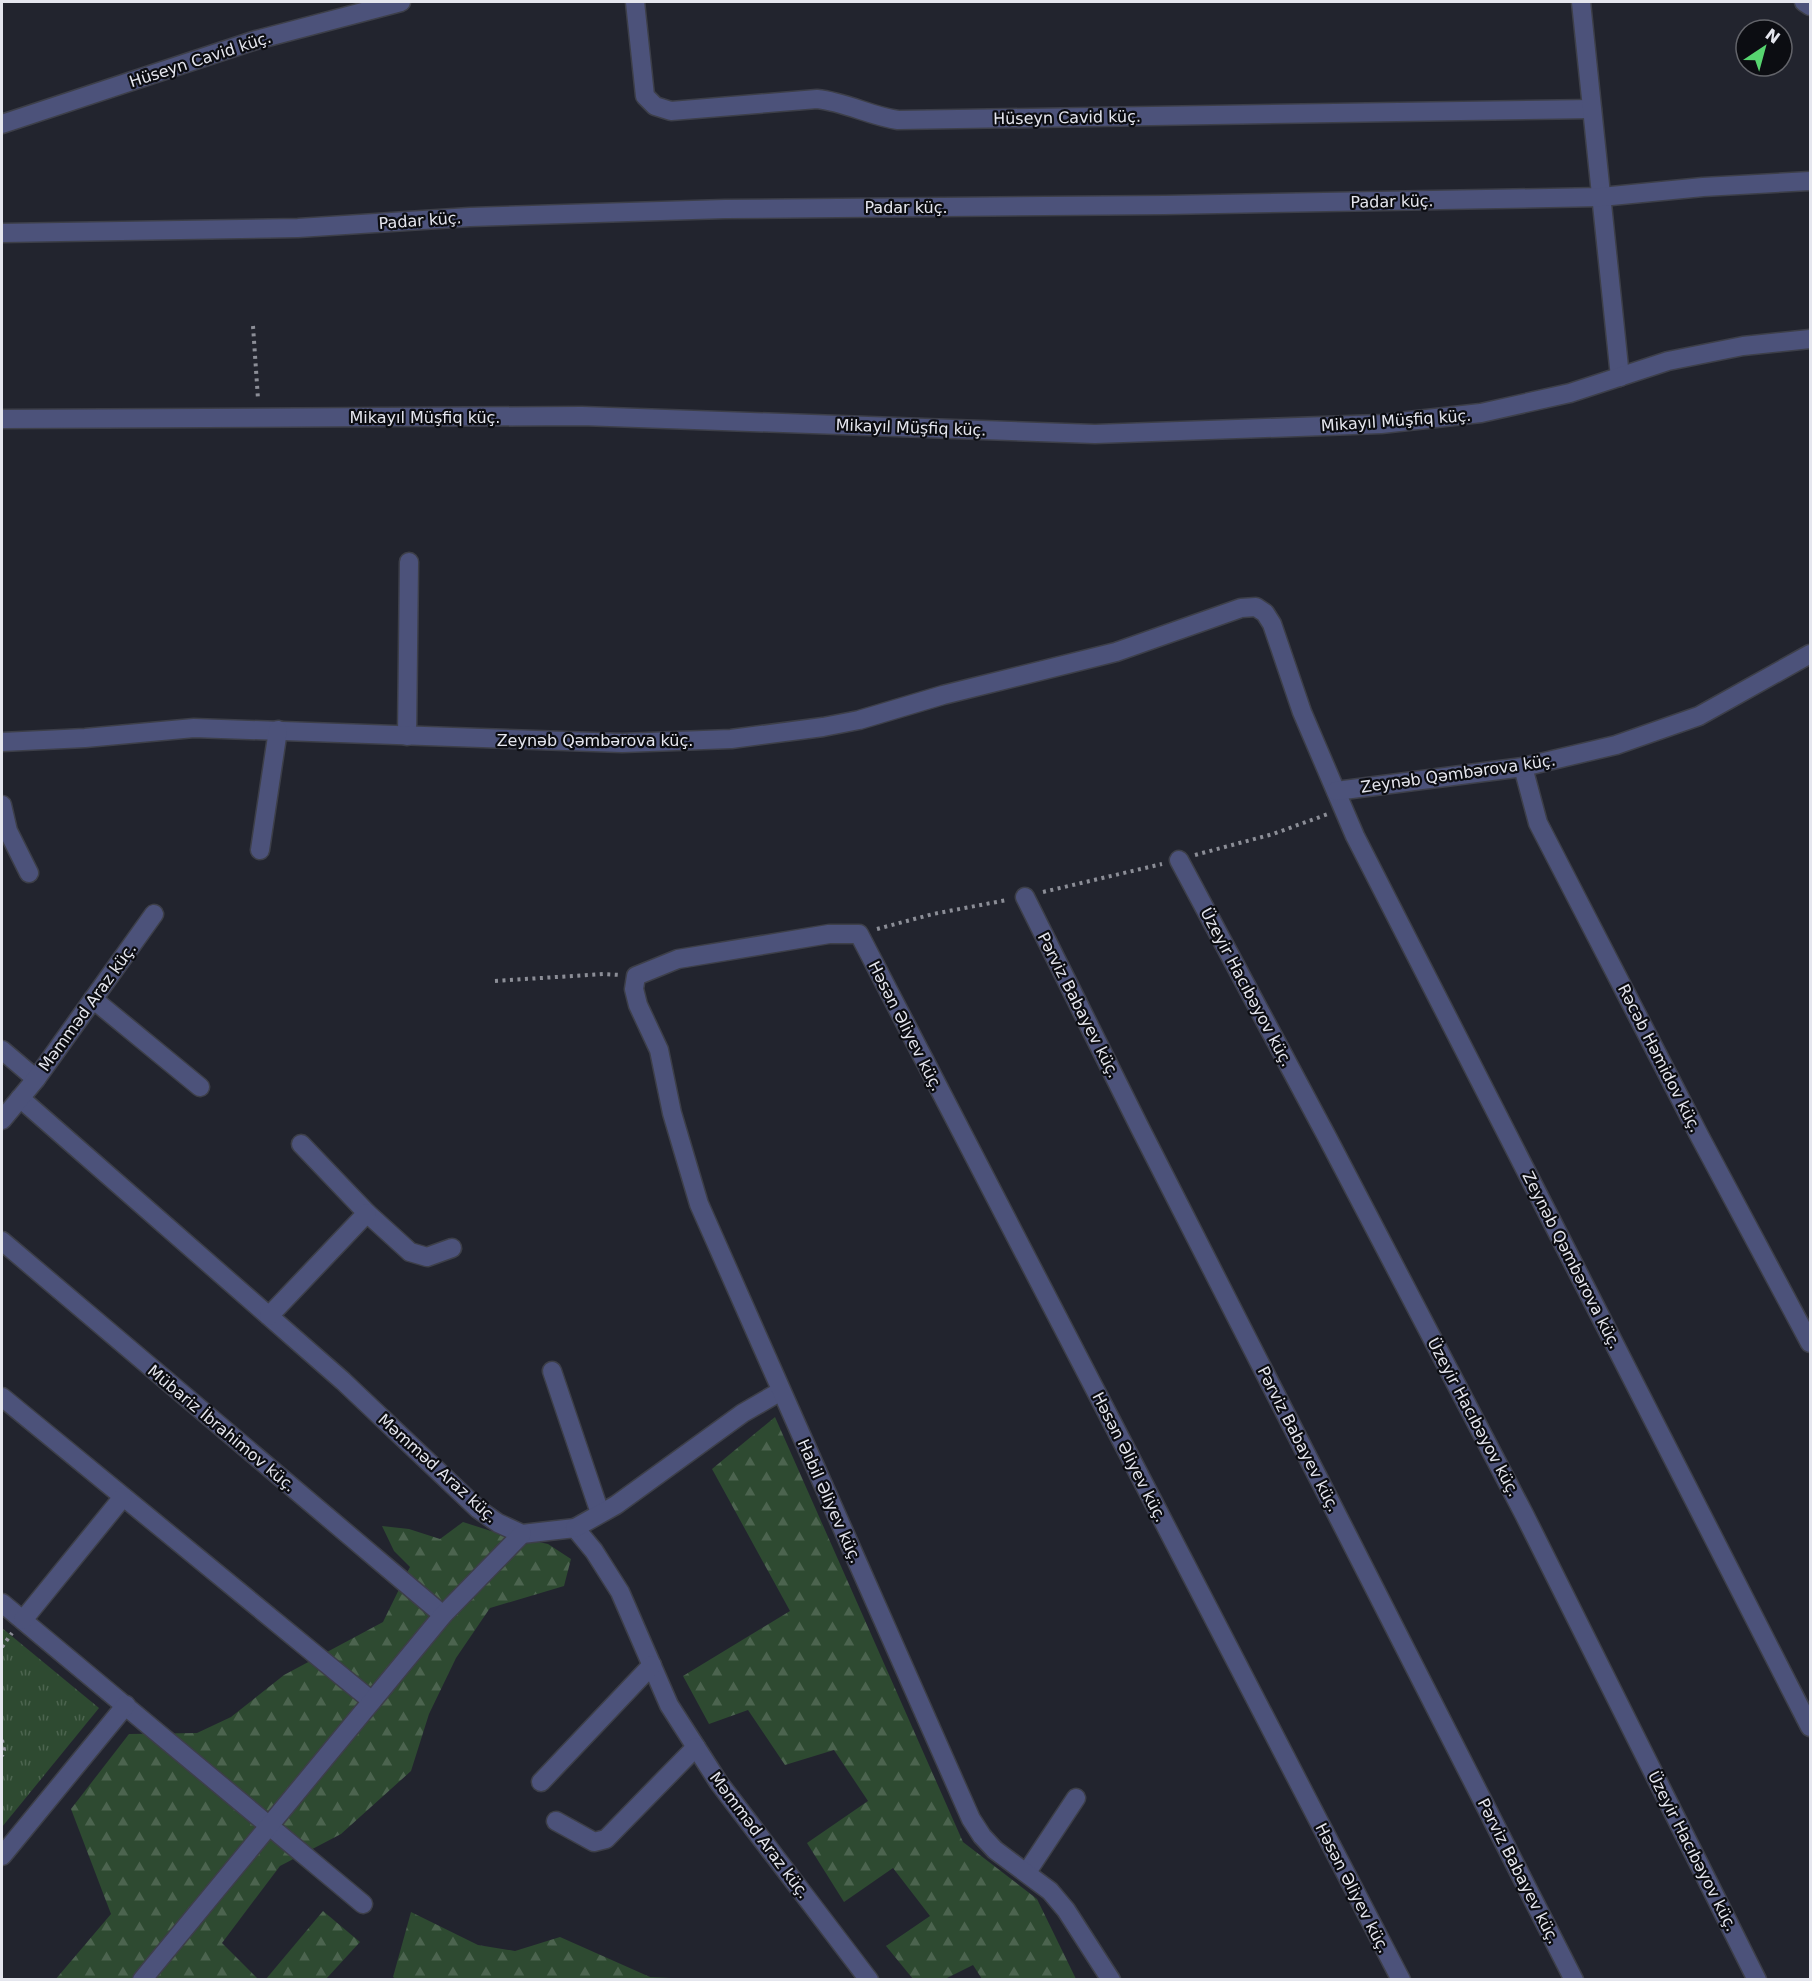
<svg xmlns="http://www.w3.org/2000/svg" width="1812" height="1981" viewBox="0 0 1812 1981" font-family="'DejaVu Sans',sans-serif">
  <style>
    .forest { fill: url(#forest-firs) }
    .park { fill: url(#park-tufts) }
    .lines { fill: none; stroke-linecap: round; stroke-linejoin: round }
    .minor-casing { stroke: #3d3f49; stroke-width: 21 }
    .path { stroke: #8c8e97; stroke-width: 4; stroke-dasharray: 3 4.5; stroke-linecap: butt }
    .minor { stroke: #4c527a; stroke-width: 18 }
    .labels { text-anchor: middle; stroke-width: 4.5; stroke-linejoin: round; paint-order: stroke }
    .street-label { font-size: 16px; fill: #e5e6ee; stroke: #0c0d12 }
  </style>
  <defs>
    <pattern id="forest-firs" width="22" height="20" patternUnits="userSpaceOnUse" patternTransform="scale(1.5)"><rect width="22" height="20" fill="#2e4a31"/><path d="M5 1l3.5 6h-7zM16 11l3.5 6h-7z" fill="#4c644f"/></pattern>
    <pattern id="park-tufts" width="24" height="20" patternUnits="userSpaceOnUse" patternTransform="scale(1.5)"><rect width="24" height="20" fill="#2e4a31"/><path d="M3 7l-1-3M5 7V3M7 7l1-3M15 17l-1-3M17 17v-4M19 17l1-3" fill="none" stroke="#4c644f"/></pattern>
  </defs>
  <rect width="100%" height="100%" fill="#22242e"/>
  <g class="forest">
    <path d="M775,1417L963,1842L1037,1899L1076,1979H982L973,1965L945,1979H913L886,1946L930,1916L893,1868L844,1902L807,1843L868,1801L834,1750L785,1765L748,1710L709,1724L683,1676L790,1611L712,1469Z"/>
    <path d="M463,1522L491,1531L548,1544L571,1559L564,1586L490,1608L456,1658L429,1714L411,1771L341,1834L280,1866L222,1943L258,1979L55,1980L111,1914L71,1809L129,1734L197,1733L231,1717L284,1675L383,1622L410,1567L394,1551L382,1526L409,1529L440,1539Z"/>
    <path d="M323,1911L360,1942L326,1979H266Z"/>
    <path d="M411,1912L478,1945L515,1951L560,1937L650,1977L692,1979H396L393,1977Z"/>
  </g>
  <path class="park" d="M2,1628L99,1708L2,1827Z"/>
  <g class="lines">
    <defs>
      <g id="minor">
        <path d="M635,2L645,96L655,106L671,111L817,99C846,102 870,116 898,120L1592,109"/>
        <path d="M1581,2L1620,377"/>
        <path d="M1804,2L1810,6"/>
        <path d="M2,124L256,40L401,2"/>
        <path d="M2,233L298,228L470,217L725,209L1165,205L1601,197L1703,187L1810,181"/>
        <path d="M2,419L582,416L1095,434L1381,424L1481,413L1570,393L1668,361L1743,346L1810,339"/>
        <path d="M407,736L409,562"/>
        <path d="M2,742L85,738L194,728L622,743L731,739L823,727L859,720L943,695L1116,652L1241,608L1256,607L1265,613L1272,624L1302,712L1355,836L1810,1727"/>
        <path d="M1523,767L1538,823L1700,1137L1810,1343"/>
        <path d="M1336,791L1523,767L1616,745L1699,716L1810,654"/>
        <path d="M2,805L8,831L29,873"/>
        <path d="M260,850L278,730"/>
        <path d="M1179,860L1326,1135L1524,1514L1757,1980"/>
        <path d="M1025,897L1140,1128L1574,1980"/>
        <path d="M93,999L200,1087"/>
        <path d="M2,1050L36,1079"/>
        <path d="M20,1098L343,1381L478,1509L498,1523L522,1534L575,1528L594,1551L620,1592L669,1705L719,1783L869,1980"/>
        <path d="M2,1120L36,1079L154,914"/>
        <path d="M301,1144L367,1213L410,1252L427,1257L452,1248"/>
        <path d="M2,1241L443,1615"/>
        <path d="M269,1316L367,1213"/>
        <path d="M552,1371L600,1513"/>
        <path d="M2,1397L372,1701"/>
        <path d="M575,1528L616,1505L743,1413L781,1391"/>
        <path d="M2,1603L363,1904"/>
        <path d="M23,1620L123,1497"/>
        <path d="M541,1782L652,1665"/>
        <path d="M556,1821L594,1842L606,1839L696,1747"/>
        <path d="M2,1856L126,1705"/>
        <path d="M1027,1872L1076,1798"/>
        <path d="M142,1980L443,1615L522,1534"/>
        <path d="M1111,1980L1066,1910L1050,1891L995,1850L982,1836L971,1819L699,1204L672,1113L659,1050L638,1005L634,989L636,976L678,959L829,934H859L1401,1980"/>
      </g>
    </defs>
    <use href="#minor" class="minor-casing"/>
    <g class="path">
      <path d="M253,326L258,399"/>
      <path d="M1195,855L1273,834L1328,814"/>
      <path d="M1043,892L1162,864"/>
      <path d="M877,929L933,914L1007,900"/>
      <path d="M495,981L603,974L620,975"/>
      <path d="M2,1647L12,1633"/>
      <path d="M2,1740L4,1750L2,1756"/>
    </g>
    <use href="#minor" class="minor"/>
  </g>
  <g class="labels">
    <g class="street-label">
      <text transform="translate(200 59) rotate(-18)" y="6">Hüseyn Cavid küç.</text>
      <text transform="translate(1067 117) rotate(-1)" y="6">Hüseyn Cavid küç.</text>
      <text transform="translate(1392 201) rotate(-1)" y="6">Padar küç.</text>
      <text x="906" y="213">Padar küç.</text>
      <text transform="translate(420 220) rotate(-4)" y="6">Padar küç.</text>
      <text x="425" y="423">Mikayıl Müşfiq küç.</text>
      <text transform="translate(1396 420) rotate(-4)" y="6">Mikayıl Müşfiq küç.</text>
      <text transform="translate(911 427) rotate(2)" y="6">Mikayıl Müşfiq küç.</text>
      <text x="595" y="746">Zeynəb Qəmbərova küç.</text>
      <text transform="translate(1458 773) rotate(-8)" y="6">Zeynəb Qəmbərova küç.</text>
      <text transform="translate(1247 987) rotate(62)" y="6">Üzeyir Hacıbəyov küç.</text>
      <text transform="translate(1079 1005) rotate(63)" y="6">Pərviz Babayev küç.</text>
      <text transform="translate(87 1007) rotate(-54)" y="6">Məmməd Araz küç.</text>
      <text transform="translate(906 1026) rotate(63)" y="6">Həsən Əliyev küç.</text>
      <text transform="translate(1660 1058) rotate(63)" y="6">Rəcəb Həmidov küç.</text>
      <text transform="translate(1572 1260) rotate(63)" y="6">Zeynəb Qəmbərova küç.</text>
      <text transform="translate(1474 1417) rotate(62)" y="6">Üzeyir Hacıbəyov küç.</text>
      <text transform="translate(222 1428) rotate(40)" y="6">Mübariz İbrahimov küç.</text>
      <text transform="translate(1299 1439) rotate(63)" y="6">Pərviz Babayev küç.</text>
      <text transform="translate(1130 1457) rotate(63)" y="6">Həsən Əliyev küç.</text>
      <text transform="translate(438 1468) rotate(42)" y="6">Məmməd Araz küç.</text>
      <text transform="translate(830 1501) rotate(66)" y="6">Habil Əliyev küç.</text>
      <text transform="translate(760 1835) rotate(53)" y="6">Məmməd Araz küç.</text>
      <text transform="translate(1693 1851) rotate(63)" y="6">Üzeyir Hacıbəyov küç.</text>
      <text transform="translate(1519 1871) rotate(63)" y="6">Pərviz Babayev küç.</text>
      <text transform="translate(1353 1888) rotate(63)" y="6">Həsən Əliyev küç.</text>
    </g>
  </g>
  <rect width="1812" height="1981" fill="none" stroke="#e5e6ee" stroke-width="6"/>
  <g transform="translate(1764 48) rotate(36)"><circle r="28" fill="#0c0d12" stroke="#63646a" stroke-width="1.5"/>
  <path d="M0-4.5L10 22L0 15L-10 22Z" fill="#57d570"/>
  <text y="-9" font-size="16" font-weight="bold" text-anchor="middle" fill="#e5e6ee">N</text>
  </g>
</svg>
